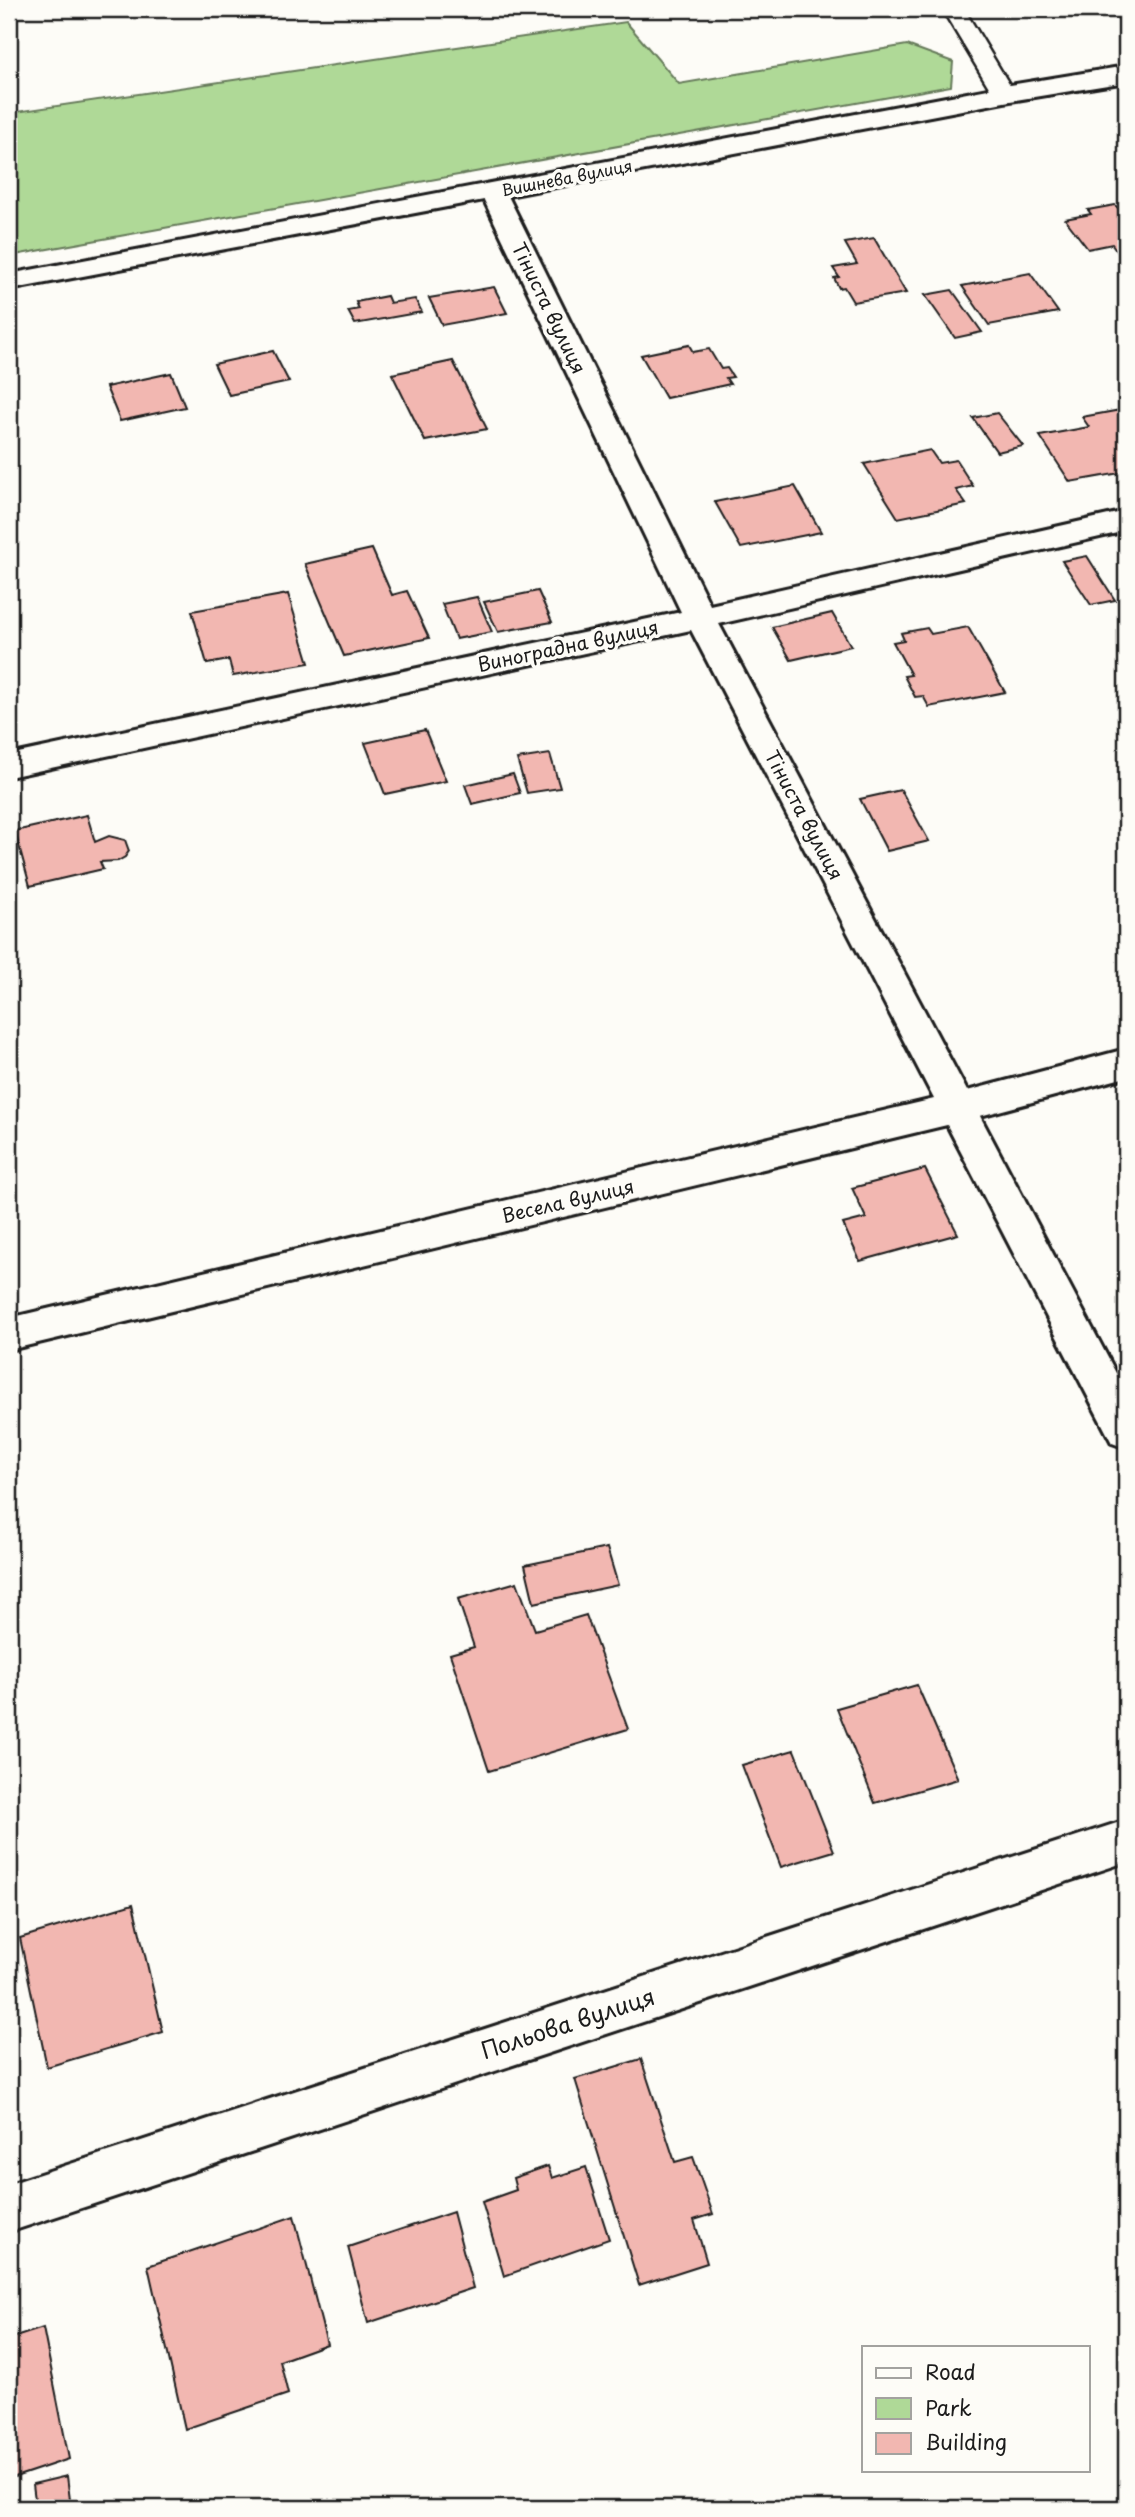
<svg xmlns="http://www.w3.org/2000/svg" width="1135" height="2517" viewBox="0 0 1135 2517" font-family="'Playpen Sans',sans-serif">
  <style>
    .green { fill: #afd997; stroke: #667a5a; stroke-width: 2 }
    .building { fill: #f2b7b1; stroke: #1c1c1c; stroke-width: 2 }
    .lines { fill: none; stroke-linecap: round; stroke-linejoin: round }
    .service-casing { stroke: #1c1c1c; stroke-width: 5 }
    .minor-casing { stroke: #1c1c1c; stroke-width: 6 }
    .service { fill: #fdfcf7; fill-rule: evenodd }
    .minor { fill: #fdfcf7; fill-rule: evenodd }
    .labels { text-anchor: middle; stroke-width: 7; stroke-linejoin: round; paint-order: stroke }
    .far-street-label { font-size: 16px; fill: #1c1c1c; stroke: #fdfcf7 }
    .street-label { font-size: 19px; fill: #1c1c1c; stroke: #fdfcf7 }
    .near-street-label { font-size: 23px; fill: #1c1c1c; stroke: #fdfcf7 }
  </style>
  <rect width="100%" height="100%" fill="#fdfcf7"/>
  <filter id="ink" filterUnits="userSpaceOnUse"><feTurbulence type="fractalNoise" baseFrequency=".0143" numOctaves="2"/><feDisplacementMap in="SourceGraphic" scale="14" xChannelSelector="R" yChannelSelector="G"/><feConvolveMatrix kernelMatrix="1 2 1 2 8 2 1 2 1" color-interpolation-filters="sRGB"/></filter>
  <g filter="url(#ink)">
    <path class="green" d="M626,22L679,84L907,45L953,62L951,86L9,256V113Z"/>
    <g class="building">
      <path d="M1115,205L1119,209L1126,207V253L1119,254L1112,244L1088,249L1065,219L1091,214L1088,210Z"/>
      <path d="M874,238L906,293L853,302L844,287L839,288L834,278L839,277L833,268L857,264L845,243Z"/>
      <path d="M1030,273L1058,312L989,325L962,286Z"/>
      <path d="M494,287L507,313L442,325L429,298Z"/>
      <path d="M952,290L982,332L955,338L925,295Z"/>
      <path d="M387,296L390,303L415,299L422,312L355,324L348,311L359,309L356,302Z"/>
      <path d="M689,345L693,352L709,349L721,369L727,368L733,377L726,378L730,384L666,398L641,355Z"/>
      <path d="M273,351L289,382L229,395L214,364Z"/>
      <path d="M453,361L487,429L425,441L392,374Z"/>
      <path d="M171,373L185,407L120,421L106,387Z"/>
      <path d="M1126,409V433L1119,434L1126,445V472L1070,482L1040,436L1089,427L1082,417Z"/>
      <path d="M997,413L1023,446L997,452L973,418Z"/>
      <path d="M930,450L939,463L956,460L973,486L956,490L966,504L898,518L864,464Z"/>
      <path d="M795,486L821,532L741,548L715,502Z"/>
      <path d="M372,549L392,595L407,591L429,638L344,656L305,564Z"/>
      <path d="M1087,556L1115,600L1091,605L1062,561Z"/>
      <path d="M538,591L552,622L498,632L484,602Z"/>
      <path d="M288,594L309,663L233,676L229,660L207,664L192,611Z"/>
      <path d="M477,597L492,632L456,639L442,604Z"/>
      <path d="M832,613L851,646L791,660L772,627Z"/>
      <path d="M968,627L1005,692L929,707L923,696L915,697L904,676L911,675L893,642L904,640L901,633L927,628L931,634Z"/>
      <path d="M425,730L446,781L385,794L365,743Z"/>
      <path d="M550,754L560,788L527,793L517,759Z"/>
      <path d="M513,774L520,793L472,804L465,785Z"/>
      <path d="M901,790L929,841L887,851L860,799Z"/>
      <path d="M87,815L95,842L109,836L125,840L129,851L125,857L118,861L100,862L103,869L30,886L15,831Z"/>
      <path d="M925,1169L958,1234L860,1261L843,1224L866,1218L852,1188Z"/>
      <path d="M607,1548L618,1585L534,1603L525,1565Z"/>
      <path d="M517,1582L535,1630L586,1615L628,1729L489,1771L450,1654L474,1647L458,1599Z"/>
      <path d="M917,1685L958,1779L875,1803L837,1708Z"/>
      <path d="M794,1750L834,1851L781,1867L742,1765Z"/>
      <path d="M133,1904L163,2032L47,2067L20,1938Z"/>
      <path d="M641,2059L675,2162L693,2157L713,2214L694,2220L707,2263L639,2285L575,2079Z"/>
      <path d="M548,2166L552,2178L586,2167L609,2239L504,2276L482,2202L516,2190L513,2178Z"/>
      <path d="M453,2212L473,2288L368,2323L348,2247Z"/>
      <path d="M294,2216L327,2344L280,2361L288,2394L185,2429L148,2266Z"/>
      <path d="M43,2328L69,2459L9,2479V2339Z"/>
      <path d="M67,2476L71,2508H36L33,2484Z"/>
    </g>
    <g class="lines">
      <defs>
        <path id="service" d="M942,9H964L1015,94L1012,99H996Z"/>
        <g id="minor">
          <path d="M1126,66V82L1004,102L508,196L710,605L1126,511V531L719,624L967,1091L1126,1049V1077L980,1116L1126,1392V1448L1112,1443L947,1125L9,1350V1318L934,1099L691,630L9,777V755L681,612L484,200L9,290V274L1004,86Z"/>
          <path d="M1126,1820V1862L9,2232V2184Z"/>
        </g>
      </defs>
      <use href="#service" class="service-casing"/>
      <use href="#minor" class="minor-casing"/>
      <use href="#service" class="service"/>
      <use href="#minor" class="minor"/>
    </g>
  </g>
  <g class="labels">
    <g class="far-street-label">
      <text transform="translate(567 178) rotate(-11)" y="6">Вишнева вулиця</text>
    </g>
    <g class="street-label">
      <text transform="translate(549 308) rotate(64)" y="7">Тіниста вулиця</text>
      <text transform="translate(568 646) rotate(-12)" y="7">Виноградна вулиця</text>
      <text transform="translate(804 815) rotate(62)" y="7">Тіниста вулиця</text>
      <text transform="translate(568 1201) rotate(-13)" y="7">Весела вулиця</text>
    </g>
    <g class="near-street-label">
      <text transform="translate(568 2024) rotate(-18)" y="8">Польова вулиця</text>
    </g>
  </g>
  <rect width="1135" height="2517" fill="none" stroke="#fdfcf7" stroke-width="35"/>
  <rect x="18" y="18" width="1100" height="2482" fill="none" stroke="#1c1c1c" stroke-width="2.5" filter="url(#ink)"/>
  <rect x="862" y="2346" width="228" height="126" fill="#fdfcf7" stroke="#a3a29f" stroke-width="2"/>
  <rect x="876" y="2368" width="35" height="10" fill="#fdfcf7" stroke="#a3a29f" stroke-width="2"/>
  <text x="925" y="2380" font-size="21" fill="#1c1c1c">Road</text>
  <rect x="876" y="2398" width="35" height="21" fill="#afd997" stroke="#a3a29f" stroke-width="2"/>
  <text x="925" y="2416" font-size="21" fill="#1c1c1c">Park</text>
  <rect x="876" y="2433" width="35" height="21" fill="#f2b7b1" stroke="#a3a29f" stroke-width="2"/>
  <text x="925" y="2450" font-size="21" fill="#1c1c1c">Building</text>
</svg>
